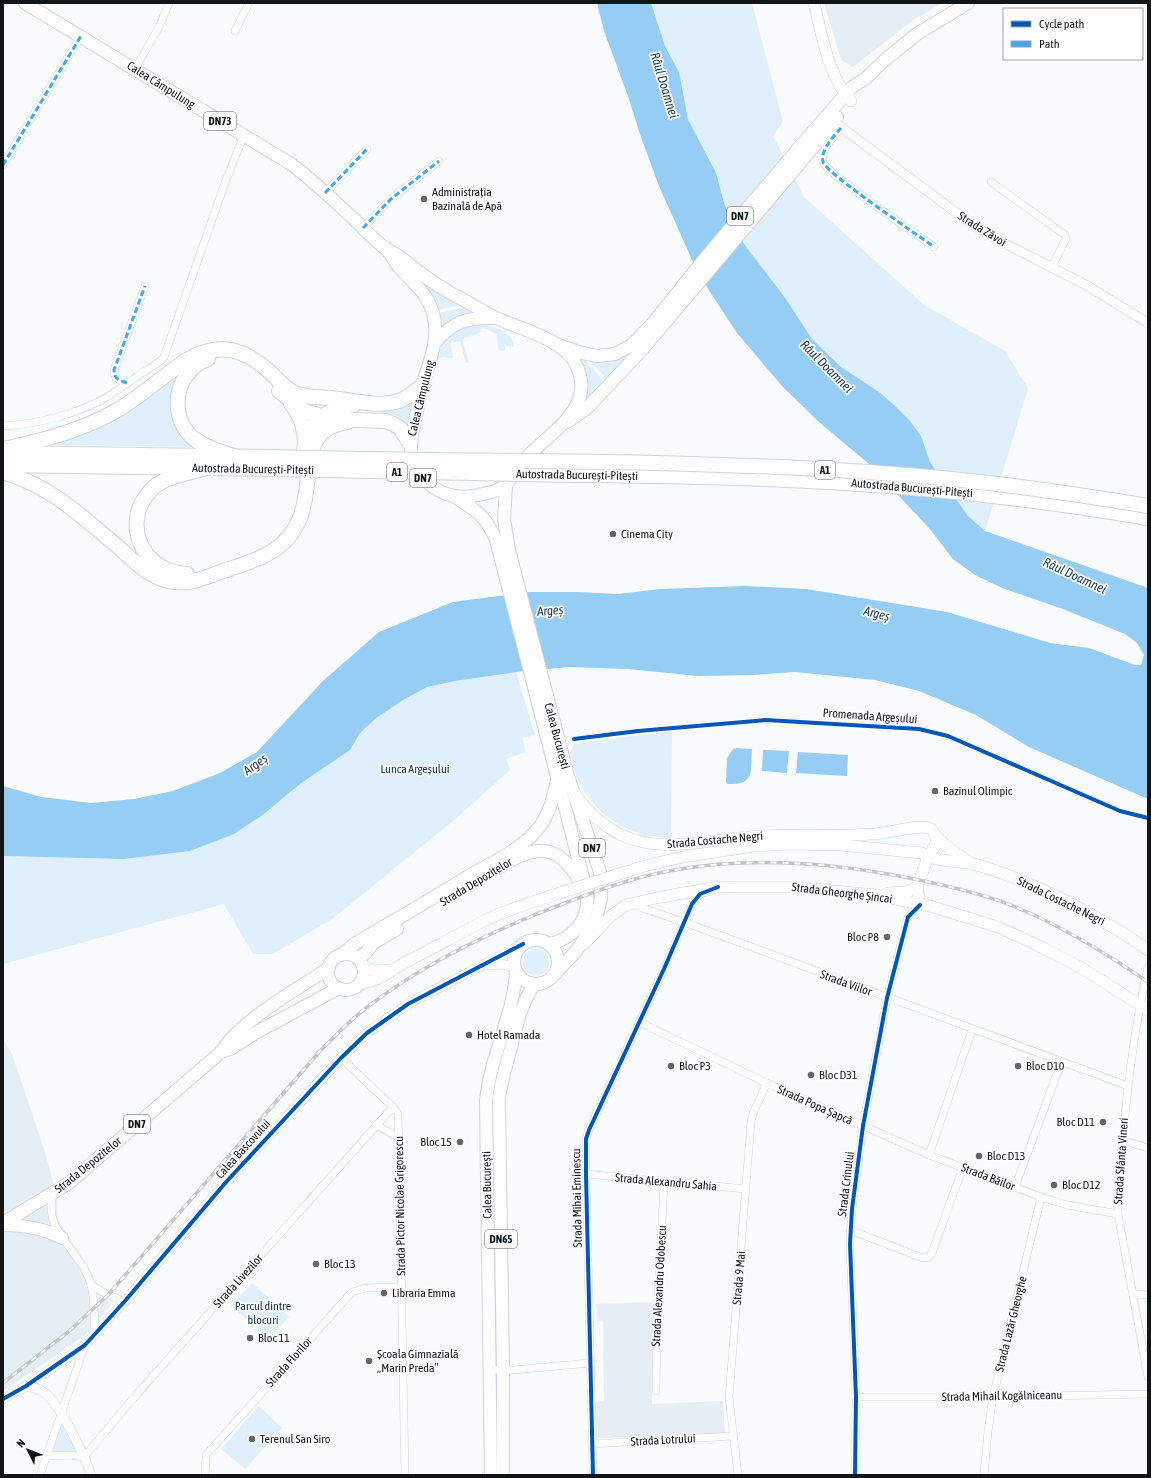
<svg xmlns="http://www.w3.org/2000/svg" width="1151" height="1478" viewBox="0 0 1151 1478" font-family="'Asap Condensed',sans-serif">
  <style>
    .built { fill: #e6eef5 }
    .green { fill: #dfeffc }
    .water { fill: #95cdf5 }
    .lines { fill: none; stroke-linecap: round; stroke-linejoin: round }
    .minor-casing { stroke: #d2d4d7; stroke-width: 8 }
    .tertiary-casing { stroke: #d2d4d7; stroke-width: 10 }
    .secondary-casing { stroke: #d2d4d7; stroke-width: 12 }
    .primary-casing { stroke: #d2d4d7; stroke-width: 14 }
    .trunk-casing { stroke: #d2d4d7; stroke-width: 14 }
    .motorway-casing { stroke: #d2d4d7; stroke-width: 16 }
    .minor { stroke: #fefeff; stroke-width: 7 }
    .tertiary { stroke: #fefeff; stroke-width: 9 }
    .secondary { stroke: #fefeff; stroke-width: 11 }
    .primary { stroke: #fefeff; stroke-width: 12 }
    .trunk { stroke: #fefeff; stroke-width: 12 }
    .motorway { stroke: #fefeff; stroke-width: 14 }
    .rail-casing { stroke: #c3c4c4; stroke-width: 3.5 }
    .rail { stroke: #fff; stroke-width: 2; stroke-dasharray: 6; stroke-linecap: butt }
    .secondary-bridge-casing { stroke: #d2d4d7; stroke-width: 12; stroke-linecap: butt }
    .motorway-bridge-casing { stroke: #d2d4d7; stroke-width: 16; stroke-linecap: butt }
    .secondary-bridge { stroke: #fefeff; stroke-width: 11 }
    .motorway-bridge { stroke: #fefeff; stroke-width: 14 }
    .quiet { stroke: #3fa9f5; stroke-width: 3; stroke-dasharray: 6 3; stroke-linecap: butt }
    .cycleway-casing { stroke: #fff; stroke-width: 6 }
    .cycleway { stroke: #0057b8; stroke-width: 4 }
    .poi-dot { fill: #636668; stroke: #fff; stroke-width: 1.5 }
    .labels { text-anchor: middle; stroke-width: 3.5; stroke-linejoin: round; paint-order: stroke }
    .shield { fill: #fff; stroke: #595b5d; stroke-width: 1 }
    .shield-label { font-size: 11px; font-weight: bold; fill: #121518 }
    .street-label { font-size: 12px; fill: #121518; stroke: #fff }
    .poi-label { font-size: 12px; fill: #121518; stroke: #fff; text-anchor: start }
    .park-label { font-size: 12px; fill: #10334a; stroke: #fff }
    .water-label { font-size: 13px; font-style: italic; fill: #1e4057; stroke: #fff }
  </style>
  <rect width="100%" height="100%" fill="#f9fbfd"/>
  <g class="built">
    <path d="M824,3H943L913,20L853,67L841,60Z"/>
    <path d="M3,1039L12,1054L45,1152L57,1197L58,1219L93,1277L111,1305L85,1335L3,1391Z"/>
    <path d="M653,1302L652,1404L723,1401L725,1435L595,1438V1402L604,1401L603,1320L598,1321L596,1304Z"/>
  </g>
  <g class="green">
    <path d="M651,3H752L783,122L773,136L804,197L924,305L1005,351L1028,388L985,531L968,516L930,462L921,436L879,392L841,367L812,339L786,299L744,244L725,206L716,173L688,119L679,72L665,46Z"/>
    <path d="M421,281L460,305L438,310L430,294Z"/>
    <path d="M465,307L472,311V312L455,318L439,328L438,313Z"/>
    <path d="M478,324C493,326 513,330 514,347L505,346V351L498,350L497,334L483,328L480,330L481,332L463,339V343L469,362L466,363L460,341L450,343L453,358L442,357L435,361C443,337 454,329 478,324Z"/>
    <path d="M635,349L609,381L591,362C607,363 622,360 635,349Z"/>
    <path d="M197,358L174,407L204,447L39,445Z"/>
    <path d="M581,360L586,361L606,384L584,407C587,390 589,376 581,360Z"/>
    <path d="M413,402L406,427L380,415L381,410C393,410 402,409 413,402Z"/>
    <path d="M516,672L535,735L522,738L526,752L506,759L510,770L453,821L332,919L273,954H253L224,904L3,964V856L124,859L190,851L234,834L264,814L300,784L350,750L360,733L375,719L403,700L427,687L455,681Z"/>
    <path d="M672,731L671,838L644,835L621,826L601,812L584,791L574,772L570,753L574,744Z"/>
    <circle cx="536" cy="962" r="13"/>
    <path d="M252,1283L289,1317L269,1339L231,1306Z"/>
    <path d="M259,1406L282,1428L245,1469L221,1449Z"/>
    <path d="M61,1414L84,1457L46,1456Z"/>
  </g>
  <g class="water">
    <path d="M597,3H651L665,46L679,72L688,119L716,173L725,206L744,244L786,299L812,339L841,367L879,392L894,405L910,421L921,436L930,462L968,516L985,531L1148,588V799L1029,747L976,715L919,691L875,680L795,672L753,675L698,676L628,669L569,667L516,672L455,681L427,687L403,700L375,719L360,733L350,750L300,784L264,814L234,834L190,851L124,859L3,856V786L41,797L91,803L134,799L173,791L220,773L257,752L323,681L379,632L453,602L529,592H577L618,594L660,589L745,586L806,589L947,612L1050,643L1089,648L1135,665H1141L1144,655L1137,643L1125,634L1063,609L1002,588L975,575L953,559L929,528L869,464L819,422L782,386L737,333L710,292L693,262L659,186L641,137L628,96L604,31Z"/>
    <path d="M737,748L752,749C750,772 756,785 727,784L726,782L727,758L733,749Z"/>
    <path d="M763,750L789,751L787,773L762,771Z"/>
    <path d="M798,752L848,755L847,776L796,773Z"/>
  </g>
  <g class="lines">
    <defs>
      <g id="minor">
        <path d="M235,31L249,3"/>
        <path d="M135,69L159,27L169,3"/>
        <path d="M841,128C834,136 820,150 823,162C827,174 918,235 934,247"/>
        <path d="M3,165L81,36"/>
        <path d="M991,182L1065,235L1066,239L1051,268"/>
        <path d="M325,193L367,149"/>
        <path d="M363,228L391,199L439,161"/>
        <path d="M127,383C119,380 114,379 114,370L145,286"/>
        <path d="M3,426C38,424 78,414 109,396C119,389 129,382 139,375C148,369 157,365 164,357L225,183L244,135"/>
        <path d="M633,903L645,909L684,922L1128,1086"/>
        <path d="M1148,967C1136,1019 1129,1073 1124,1126C1121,1155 1118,1184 1118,1214L1148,1377"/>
        <path d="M639,1022L767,1083L929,1155L1041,1197L1067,1205L1118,1214"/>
        <path d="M341,1058L393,1107L398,1114L405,1475"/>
        <path d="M376,1125L398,1137"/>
        <path d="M1122,1140L1148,1148"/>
        <path d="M929,1155L972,1030"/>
        <path d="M586,1174L746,1189"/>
        <path d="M1015,1187L1061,1063"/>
        <path d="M53,1194C42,1233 82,1250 91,1285C95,1299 94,1320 95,1335"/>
        <path d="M850,1230L923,1258L929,1257L932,1253L963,1167"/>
        <path d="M91,1285L108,1295L125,1301"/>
        <path d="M1133,1294L1148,1295"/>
        <path d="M491,1370H513L590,1363"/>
        <path d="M656,1391L657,1321L664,1182"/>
        <path d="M856,1397H993L1148,1394"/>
        <path d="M592,1444L733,1436"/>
        <path d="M46,1456L69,1455L84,1457L137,1394L393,1107"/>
        <path d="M40,1475L85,1345"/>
        <path d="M205,1475L206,1455L352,1292L365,1288L402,1287"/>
        <path d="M593,1475L586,1174V1139L589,1130L664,969L692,904L700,894L707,892"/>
        <path d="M738,1475L729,1397L751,1122L753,1113L767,1083"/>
        <path d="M855,1475L856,1397L850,1244L852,1209L863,1126L887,998L908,917L920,905"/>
        <path d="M984,1475L988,1431L993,1397L1041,1197"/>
      </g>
      <g id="tertiary">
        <path d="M830,119L973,225L1000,241L1086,285L1148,323"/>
        <path d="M489,965L501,964L514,967"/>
        <path d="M26,1386C33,1387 40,1389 46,1394C61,1407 85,1456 91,1475"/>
        <path d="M3,1399L26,1386L85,1345L125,1301L227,1181L341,1058L367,1033L408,1004L523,944"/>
      </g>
      <g id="secondary">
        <path d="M814,3C822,35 828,76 851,101"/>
        <path d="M575,794C628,868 688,840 763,836C799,834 836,837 872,834C886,834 917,824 929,828C934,830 935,836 939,839C948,849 960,855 970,863"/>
        <path d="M616,875L648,865L683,857L754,846L790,844L840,845L922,853C936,862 953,861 969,863C979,865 990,869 999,872C1051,891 1102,918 1148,950"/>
        <path d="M888,893L907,892L917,887"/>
        <path d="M920,905L917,887L928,857L935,846L937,838"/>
        <path d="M584,944L612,915L626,905L661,897L718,887H790L876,895L930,906L998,927L1037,945L1080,967L1148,1010"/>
        <path d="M362,965L374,971L391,970"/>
        <path d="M360,983C379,982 388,972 404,963C432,949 460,933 488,919C514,907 541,899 569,890"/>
      </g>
      <g id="primary">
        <path d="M561,346L582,353L597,356L615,354L632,345L653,323L706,257L809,136L852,87L865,79L886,59L917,34L968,3"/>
        <path d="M567,422L586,409L640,352L816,144L837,117"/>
        <path d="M506,485L504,519L509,550L568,776L601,875V898L596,920L577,950L556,973"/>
        <path d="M455,497C476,510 486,516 496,540L586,889C592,916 576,938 549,944"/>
        <path d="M498,868C535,845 557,841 580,882"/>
        <circle cx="536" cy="962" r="22"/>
        <circle cx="346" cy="972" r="18"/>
        <path d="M341,955L356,943C394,921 431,899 469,876C493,862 523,849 540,826C550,813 553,797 557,781"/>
        <path d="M358,959L366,953L373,943L397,929"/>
        <path d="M221,1052L232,1048L257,1032L339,988"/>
        <path d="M3,1223L69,1183L221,1052C241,1020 296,990 329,968"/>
        <path d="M3,1225C25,1225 43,1228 62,1238"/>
        <path d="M491,1475L486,1101C490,1056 514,1015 516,971"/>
        <path d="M503,1475V1370L499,1099C501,1082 506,1065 511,1048C517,1025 521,1003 535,984"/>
      </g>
      <g id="trunk">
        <path d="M25,3L291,164C314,181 334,201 355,220C365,230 375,241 386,249C391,252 396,254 401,258C406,261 410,265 414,268C425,277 437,285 449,292C461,299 474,305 486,313C511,327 559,336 574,361C600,405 552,431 527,457C519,465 514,477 506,484C500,490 490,493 483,494C457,501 436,495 419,473C407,457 411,438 415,420C418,408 420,395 423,383C430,360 440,337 433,313C427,292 411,281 398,266C394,260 390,254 386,248"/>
        <path d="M435,343C452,322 467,317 493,318"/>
      </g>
      <g id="motorway">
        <path d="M208,359C175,371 167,415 193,438C205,448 222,452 236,457"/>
        <path d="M279,391L298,407L307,412L322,416L342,418L353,420L386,421L393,424L400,428L410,444"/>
        <path d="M291,404C301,416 304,427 305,443"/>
        <path d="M3,449C45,440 84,430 121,408C145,393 166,373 190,358C222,342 244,349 270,372C277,379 284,387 293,392C304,398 319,397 332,398C352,400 375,407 395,402C406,400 415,391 423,385"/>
        <path d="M304,450C307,422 328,408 354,405"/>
        <path d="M9,453L273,457"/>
        <path d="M3,465L273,469"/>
        <path d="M3,472C50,486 79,514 116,545C130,557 144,573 162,579C170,582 180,583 189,582C200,580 212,575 223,571C239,566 256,561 271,552C327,518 292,451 327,429C335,424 345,423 353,420"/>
        <path d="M520,474C633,476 746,476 859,484C956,490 1052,502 1148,518"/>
        <path d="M187,574C140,572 119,519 154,487C167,476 189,473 206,468"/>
      </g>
    </defs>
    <use href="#minor" class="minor-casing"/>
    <use href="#tertiary" class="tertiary-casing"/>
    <use href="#secondary" class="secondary-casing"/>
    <use href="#primary" class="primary-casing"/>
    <use href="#trunk" class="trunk-casing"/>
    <use href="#motorway" class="motorway-casing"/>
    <use href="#minor" class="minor"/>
    <use href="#tertiary" class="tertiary"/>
    <use href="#secondary" class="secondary"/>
    <use href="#primary" class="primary"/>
    <use href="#trunk" class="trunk"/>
    <use href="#motorway" class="motorway"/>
    <defs>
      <path id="rail" d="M3,1383L68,1332L108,1295L320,1051C338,1033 354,1016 374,1002C424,965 480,937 537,914C580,897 630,877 675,870C754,856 835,863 914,879C949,886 985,894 1018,908C1064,927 1107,954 1148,982"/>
    </defs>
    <use href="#rail" class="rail-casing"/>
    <use href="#rail" class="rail"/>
    <defs>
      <path id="secondary-bridge" d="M569,890L616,875"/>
      <g id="motorway-bridge">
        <path d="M273,457C480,463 688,458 894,474C979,480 1064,492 1148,506"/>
        <path d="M273,469L520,474"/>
      </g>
    </defs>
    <use href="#secondary-bridge" class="secondary-bridge-casing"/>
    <use href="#motorway-bridge" class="motorway-bridge-casing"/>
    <use href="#secondary-bridge" class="secondary-bridge"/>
    <use href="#motorway-bridge" class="motorway-bridge"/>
    <g class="quiet">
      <path d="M841,128C834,136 820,150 823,162C827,174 918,235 934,247"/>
      <path d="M3,165L81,36"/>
      <path d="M325,193L367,149"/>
      <path d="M363,228L391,199L439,161"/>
      <path d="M127,383C119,380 114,379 114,370L145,286"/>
    </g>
    <defs>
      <g id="cycleway">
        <path d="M574,739L638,731L766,720L919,729L948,736L1120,811L1148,818"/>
        <path d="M3,1399L26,1386L85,1345L125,1301L227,1181L341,1058L367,1033L408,1004L523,944"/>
        <path d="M593,1475L586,1174V1139L589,1130L664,969L692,904L700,894L718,887"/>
        <path d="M855,1475L856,1397L850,1244L852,1209L863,1126L887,998L908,917L920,905"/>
      </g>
    </defs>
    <use href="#cycleway" class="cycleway-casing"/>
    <use href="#cycleway" class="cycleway"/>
  </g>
  <g class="poi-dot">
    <circle cx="424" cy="199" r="4"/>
    <circle cx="613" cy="534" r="4"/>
    <circle cx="935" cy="791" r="4"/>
    <circle cx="887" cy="937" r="4"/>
    <circle cx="469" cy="1035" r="4"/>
    <circle cx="671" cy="1066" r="4"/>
    <circle cx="1018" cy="1066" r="4"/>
    <circle cx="811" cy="1075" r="4"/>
    <circle cx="1103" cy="1122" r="4"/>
    <circle cx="460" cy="1142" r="4"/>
    <circle cx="979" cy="1156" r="4"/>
    <circle cx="1054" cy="1185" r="4"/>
    <circle cx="316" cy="1264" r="4"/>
    <circle cx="384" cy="1293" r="4"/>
    <circle cx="250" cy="1338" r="4"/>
    <circle cx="369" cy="1361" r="4"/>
    <circle cx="252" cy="1439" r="4"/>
  </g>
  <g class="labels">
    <g class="shield">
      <rect x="204" y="112" width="32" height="18" rx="3"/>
      <rect x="727" y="207" width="26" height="18" rx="3"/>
      <rect x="815" y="461" width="20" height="18" rx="3"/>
      <rect x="387" y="463" width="20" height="18" rx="3"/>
      <rect x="410" y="469" width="26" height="18" rx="3"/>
      <rect x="579" y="839" width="26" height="18" rx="3"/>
      <rect x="124" y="1115" width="26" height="18" rx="3"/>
      <rect x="485" y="1230" width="32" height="18" rx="3"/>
    </g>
    <g class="shield-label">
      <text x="220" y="125">DN73</text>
      <text x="740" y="220">DN7</text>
      <text x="825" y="474">A1</text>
      <text x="397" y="476">A1</text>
      <text x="423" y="482">DN7</text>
      <text x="592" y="852">DN7</text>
      <text x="137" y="1128">DN7</text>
      <text x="501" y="1243">DN65</text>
    </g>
    <g class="street-label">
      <text transform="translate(161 85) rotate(32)" y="4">Calea Câmpulung</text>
      <text transform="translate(982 229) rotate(32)" y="4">Strada Zăvoi</text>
      <text transform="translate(421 398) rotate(-76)" y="4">Calea Câmpulung</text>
      <text transform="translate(253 469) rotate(1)" y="4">Autostrada București-Pitești</text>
      <text transform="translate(577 475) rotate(1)" y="4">Autostrada București-Pitești</text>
      <text transform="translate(912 488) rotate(5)" y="4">Autostrada București-Pitești</text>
      <text transform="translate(870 716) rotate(4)" y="4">Promenada Argeșului</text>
      <text transform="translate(557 736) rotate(75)" y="4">Calea București</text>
      <text transform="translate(715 840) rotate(-5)" y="4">Strada Costache Negri</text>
      <text transform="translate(476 882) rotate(-31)" y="4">Strada Depozitelor</text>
      <text transform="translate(842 893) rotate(7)" y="4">Strada Gheorghe Șincai</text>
      <text transform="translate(1061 901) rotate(26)" y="4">Strada Costache Negri</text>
      <text transform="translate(846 983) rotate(20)" y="4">Strada Viilor</text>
      <text transform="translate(815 1105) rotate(24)" y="4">Strada Popa Șapcă</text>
      <text transform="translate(243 1149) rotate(-48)" y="4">Calea Bascovului</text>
      <text transform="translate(1121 1161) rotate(-86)" y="4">Strada Sfânta Vineri</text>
      <text transform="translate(88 1165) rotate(-39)" y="4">Strada Depozitelor</text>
      <text transform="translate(988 1177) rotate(21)" y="4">Strada Băilor</text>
      <text transform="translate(666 1182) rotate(5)" y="4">Strada Alexandru Sahia</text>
      <text transform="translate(846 1184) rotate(-83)" y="4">Strada Crinului</text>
      <text transform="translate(487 1185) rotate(-91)" y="4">Calea București</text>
      <text transform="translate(577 1198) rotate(-91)" y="4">Strada Mihai Eminescu</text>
      <text transform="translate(400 1206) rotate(-91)" y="4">Strada Pictor Nicolae Grigorescu</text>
      <text transform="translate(739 1278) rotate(-85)" y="4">Strada 9 Mai</text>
      <text transform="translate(238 1281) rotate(-48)" y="4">Strada Livezilor</text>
      <text transform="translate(659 1286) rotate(-87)" y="4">Strada Alexandru Odobescu</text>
      <text transform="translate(1011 1324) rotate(-76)" y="4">Strada Lazăr Gheorghe</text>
      <text transform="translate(289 1362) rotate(-48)" y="4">Strada Florilor</text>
      <text transform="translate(1002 1396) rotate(-1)" y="4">Strada Mihail Kogălniceanu</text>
      <text transform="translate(663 1440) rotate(-3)" y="4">Strada Lotrului</text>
    </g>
    <g class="poi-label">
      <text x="432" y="196">Administrația<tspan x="432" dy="14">Bazinală de Apă</tspan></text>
      <text x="621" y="538">Cinema City</text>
      <text x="943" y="795">Bazinul Olimpic</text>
      <text x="879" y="941" text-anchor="end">Bloc P8</text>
      <text x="477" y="1039">Hotel Ramada</text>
      <text x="679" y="1070">Bloc P3</text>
      <text x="1026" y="1070">Bloc D10</text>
      <text x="819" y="1079">Bloc D31</text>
      <text x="1095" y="1126" text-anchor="end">Bloc D11</text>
      <text x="452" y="1146" text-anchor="end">Bloc 15</text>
      <text x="987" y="1160">Bloc D13</text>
      <text x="1062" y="1189">Bloc D12</text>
      <text x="324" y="1268">Bloc 13</text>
      <text x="392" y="1297">Libraria Emma</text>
      <text x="258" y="1342">Bloc 11</text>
      <text x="377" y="1358">Școala Gimnazială<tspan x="377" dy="14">„Marin Preda”</tspan></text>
      <text x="260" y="1443">Terenul San Siro</text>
    </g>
    <g class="park-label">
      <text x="415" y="773">Lunca Argeșului</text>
      <text x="263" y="1310">Parcul dintre<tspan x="263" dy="14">blocuri</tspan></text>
    </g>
    <g class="water-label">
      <text transform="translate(665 85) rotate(73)" y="5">Râul Doamnei</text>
      <text transform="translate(827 366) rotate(45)" y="5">Râul Doamnei</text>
      <text transform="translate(1075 575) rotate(25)" y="5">Râul Doamnei</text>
      <text transform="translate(550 610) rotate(-5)" y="5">Argeș</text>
      <text transform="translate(877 613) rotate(14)" y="5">Argeș</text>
      <text transform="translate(255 764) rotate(-36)" y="5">Argeș</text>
    </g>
  </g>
  <rect width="1151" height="1478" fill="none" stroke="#121518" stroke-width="8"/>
  <rect x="1003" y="8" width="140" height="52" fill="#ffffff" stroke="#a0a1a3"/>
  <rect x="1011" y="21" width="20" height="6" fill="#0057b8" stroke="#a0a1a3"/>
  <text x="1039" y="28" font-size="12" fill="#121518">Cycle path</text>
  <rect x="1011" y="41" width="20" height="6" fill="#3fa9f5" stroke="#a0a1a3"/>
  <text x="1039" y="48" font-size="12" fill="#121518">Path</text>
  <g transform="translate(28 1450) rotate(313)" stroke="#ffffff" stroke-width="3" paint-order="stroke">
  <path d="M0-3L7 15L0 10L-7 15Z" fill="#121518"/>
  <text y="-6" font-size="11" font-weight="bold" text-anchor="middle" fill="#121518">N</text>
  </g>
</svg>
